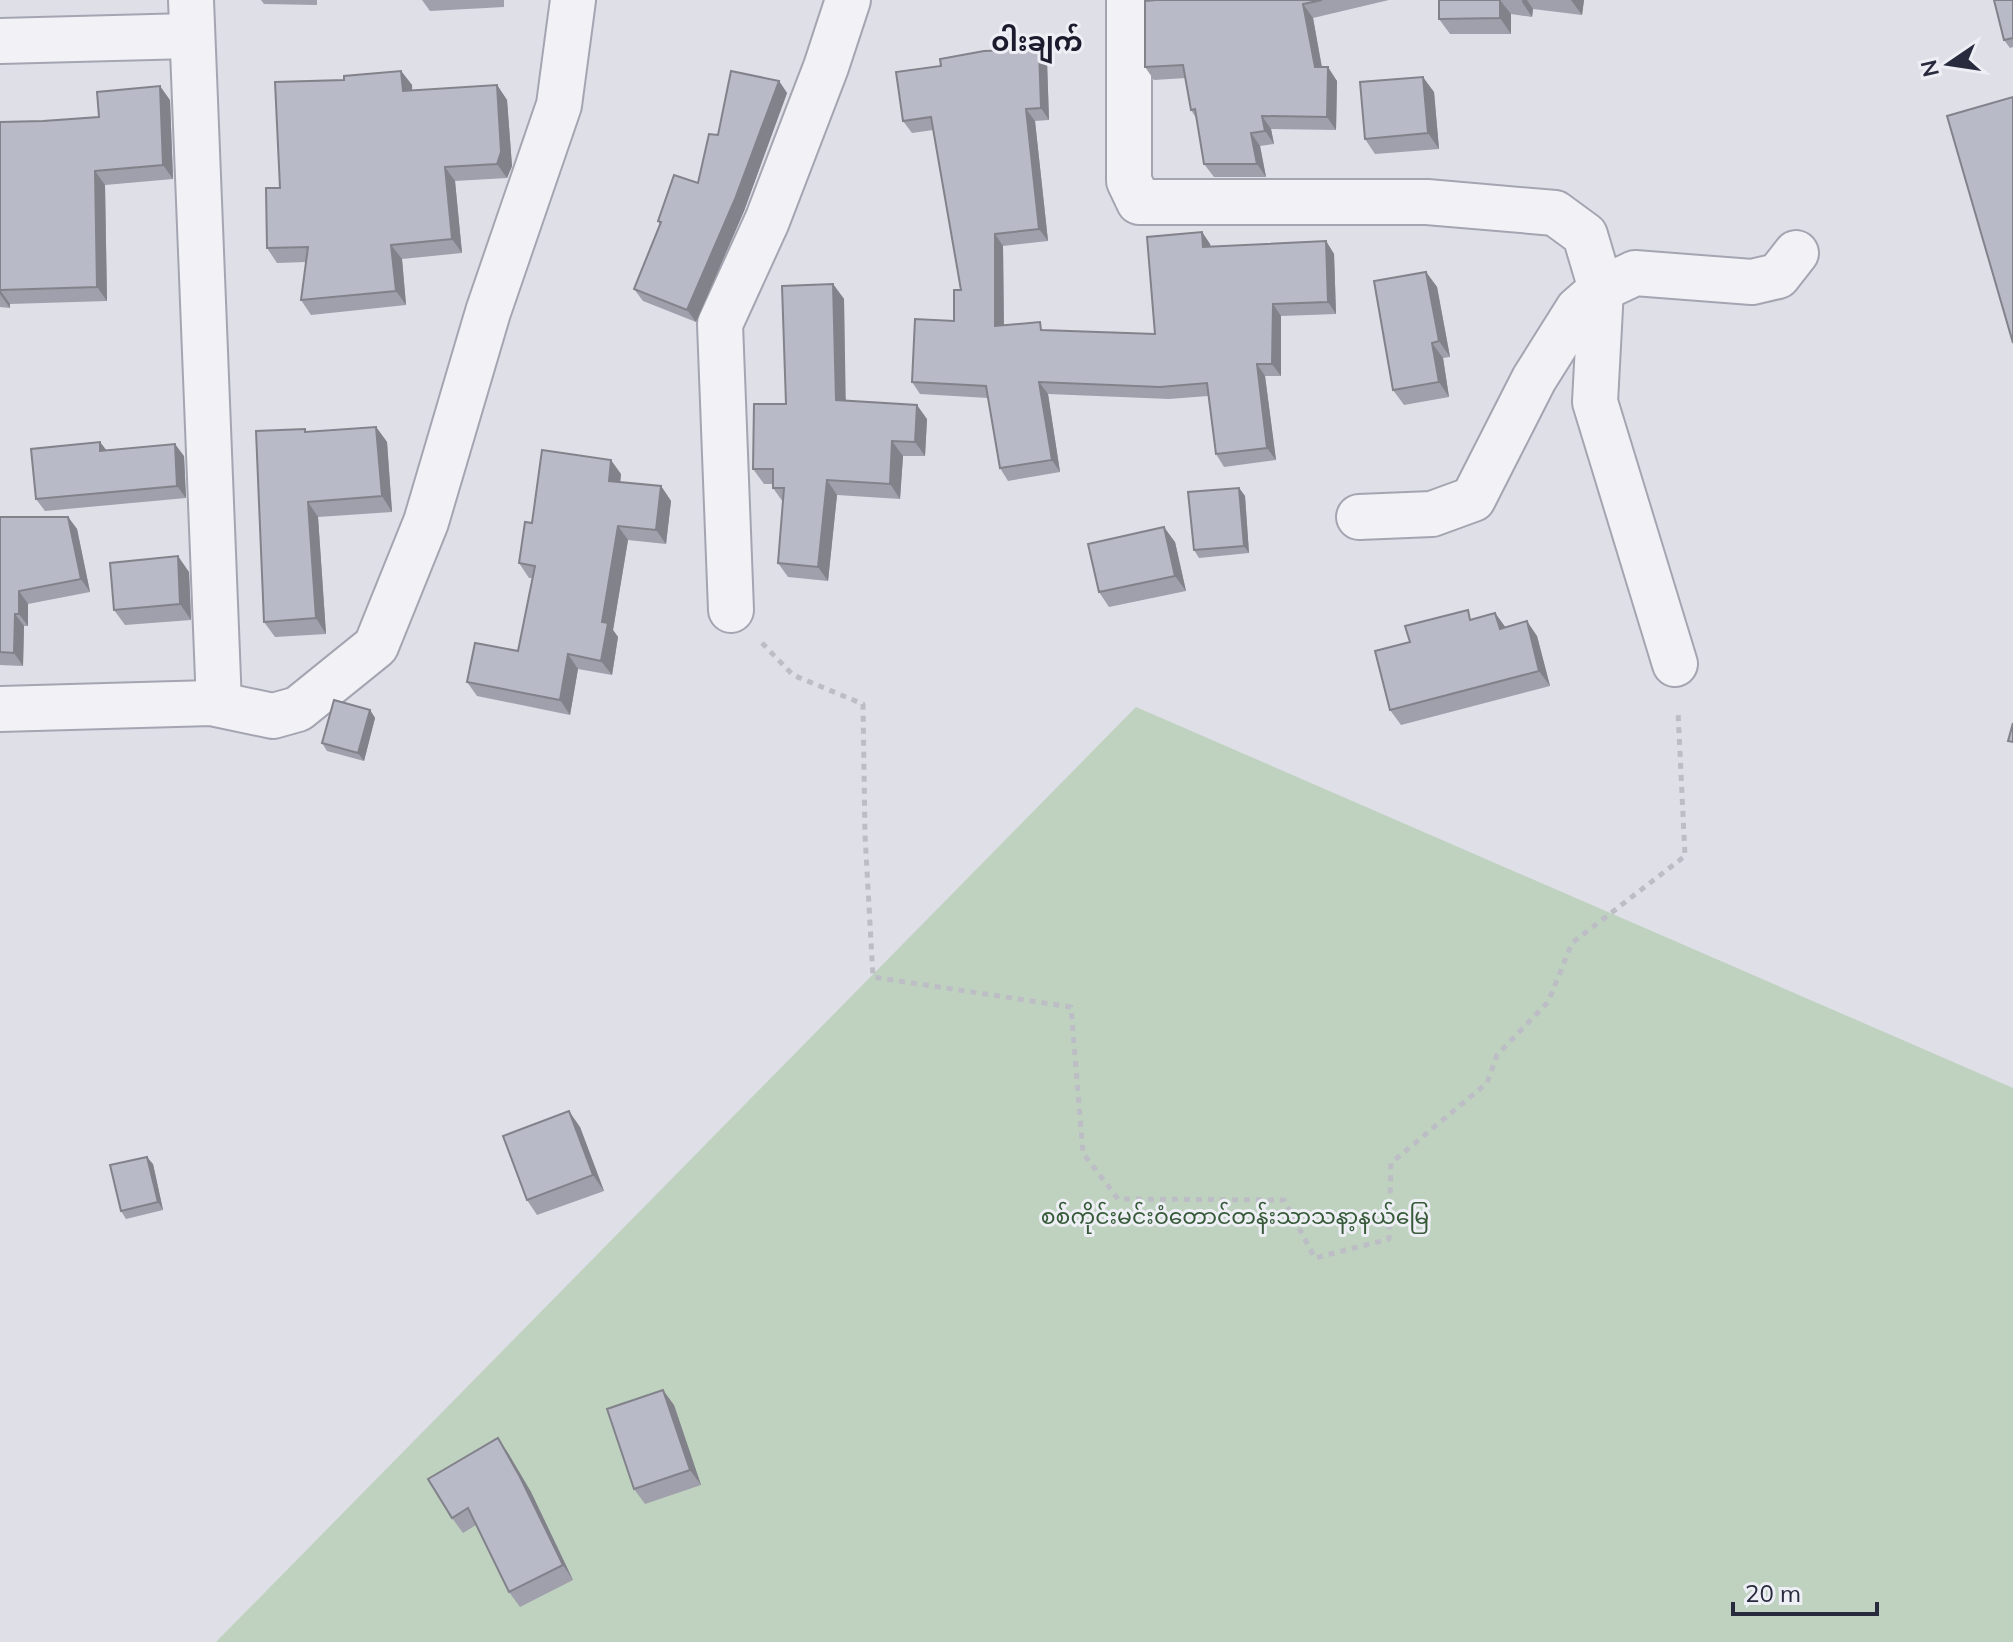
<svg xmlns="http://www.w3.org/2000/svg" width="2013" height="1642" viewBox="0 0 2013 1642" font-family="Mulish,'Noto Sans Myanmar',sans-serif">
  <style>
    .green { fill: #bfd1bf }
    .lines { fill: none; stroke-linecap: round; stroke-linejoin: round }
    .minor-casing { stroke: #a4a5b1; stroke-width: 48 }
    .path { stroke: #bdbdc6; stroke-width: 5; stroke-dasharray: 6 6; stroke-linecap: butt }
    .minor { stroke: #f1f1f6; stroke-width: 44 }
    .wall { fill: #9fa0ab }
    .shaded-wall { fill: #82828b }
    .building { fill: #b9bac7; stroke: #82828b; stroke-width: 2 }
    .labels { text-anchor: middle; stroke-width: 6; stroke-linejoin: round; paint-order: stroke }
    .park-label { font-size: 22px; fill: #365938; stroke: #edeff5 }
    .quarter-label { font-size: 26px; font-weight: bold; fill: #1a1c2e; stroke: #edeff5 }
  </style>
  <rect width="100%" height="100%" fill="#dedfe7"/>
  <path class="green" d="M1136,707L2013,1088V1642H216Z"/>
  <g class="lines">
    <defs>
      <g id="minor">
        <path d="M191,0L219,704"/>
        <path d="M1129,0V181L1139,202H1427L1555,213L1585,235L1601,289L1578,309L1534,379L1473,499L1432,514L1359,517"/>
        <path d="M0,41L190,36"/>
        <path d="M731,610L720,324L767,221L826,67L848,0"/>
        <path d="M1675,664L1595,402L1601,289L1635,273L1752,282L1778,276L1796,253"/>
        <path d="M0,709L211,703L273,716L298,709L376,646L426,522L488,312L559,105L573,0"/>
      </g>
    </defs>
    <use href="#minor" class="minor-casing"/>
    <path class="path" d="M762,643L793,675L863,704L865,835L873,977L1071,1007L1083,1153L1118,1199L1284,1200L1315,1258L1389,1239L1391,1163L1487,1083L1497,1055L1548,1002L1572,943L1685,856L1678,711"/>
    <use href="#minor" class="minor"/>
  </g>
  <g class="wall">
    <path d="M261,0H317V5L264,4Z"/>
    <path d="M422,0H504V7L430,11Z"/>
    <path d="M1156,0H1389L1313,18L1322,67L1337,81L1336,130L1271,129L1274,144L1260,146L1266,177H1214L1204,164L1196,118L1191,110L1186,78L1154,80L1145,67Z"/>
    <path d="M1439,0H1584L1582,15L1533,9L1532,17L1511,14V34H1450L1439,19Z"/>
    <path d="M2013,0V47L2010,48L2004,40Z"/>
    <path d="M1047,61L1049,120L1035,121L1048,241L1003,246L1004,325L1046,330L1155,334L1202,232L1210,244L1211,247L1326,241L1334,254L1336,314L1281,316V376H1265L1276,460L1224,467L1216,454L1208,396L1169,399L1048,394L1060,472L1008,481L1000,468L988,398L920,394L912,382L954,321L961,290L933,130L912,133L903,121Z"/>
    <path d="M401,71L412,85V91L497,85L507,100L512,166L507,178L455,181L462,253L402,259L406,305L311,315L301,300L306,262L277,263L267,248L280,188L344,80Z"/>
    <path d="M779,81L787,93L744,211L696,322L643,301L634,289L660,224L658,221L698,183L718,135Z"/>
    <path d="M1434,92L1439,149L1375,154L1365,139Z"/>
    <path d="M170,100L173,179L105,185L107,301L10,304V308L0,307V122L43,121L99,117Z"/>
    <path d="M1426,272L1437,287L1450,357L1443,358L1449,397L1404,405L1393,390Z"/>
    <path d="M833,284L844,299L845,400L927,419L925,456H903L900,499L837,495L828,581L788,577L778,563L783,502L773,488V484H764L753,469L786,404Z"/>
    <path d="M376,427L387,442L392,512L318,517L326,634L275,637L264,622L306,432Z"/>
    <path d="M100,442L107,451L184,456L186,498L45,511L36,499Z"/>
    <path d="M621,474L620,482L661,486L671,501L666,544L628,540L613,630L618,637L612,675L578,669L570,715L477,696L467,682L518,651L532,578H529L519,563L532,523Z"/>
    <path d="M1239,488L1245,496L1249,553L1199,558L1194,550Z"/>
    <path d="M0,517H68L77,529L90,592L28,604V626H24L23,666L0,665Z"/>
    <path d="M1175,542L1186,591L1109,607L1099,592Z"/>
    <path d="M189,572L191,620L125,625L114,610Z"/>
    <path d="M1495,613L1505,627L1537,636L1550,686L1401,725L1390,710L1410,642L1474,619Z"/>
    <path d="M370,710L375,718L364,761L327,751L322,743Z"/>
    <path d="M580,1127L604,1191L537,1215L527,1200Z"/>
    <path d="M153,1164L163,1210L126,1219L121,1211Z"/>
    <path d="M674,1405L701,1485L645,1504L634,1489Z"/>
    <path d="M508,1453L531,1492L573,1580L520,1607L509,1592L476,1525L463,1533L452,1518Z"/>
  </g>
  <g class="shaded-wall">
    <path d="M1500,0L1511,14V34L1500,18Z"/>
    <path d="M1522,0H1527L1533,9L1532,17L1522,2Z"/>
    <path d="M1571,0H1584L1582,15Z"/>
    <path d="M1303,4L1313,18L1324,80L1315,67Z"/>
    <path d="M1039,49L1047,61L1049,120L1041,108Z"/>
    <path d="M1328,67L1337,81L1336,130L1327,117Z"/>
    <path d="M401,71L412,85L413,106L403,91Z"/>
    <path d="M1423,77L1434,92L1439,149L1428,133Z"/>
    <path d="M779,81L787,93L744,211L696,322L687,310Z"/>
    <path d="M497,85L507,100L512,166L507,178L497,164Z"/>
    <path d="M160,86L170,100L173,179L163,165Z"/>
    <path d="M1026,109L1035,121L1048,241L1039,229Z"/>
    <path d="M1262,116L1271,129L1274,144L1265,131Z"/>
    <path d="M1251,133L1260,146L1266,177L1257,164Z"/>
    <path d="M445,167L455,181L462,253L452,239Z"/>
    <path d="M95,171L105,185L107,301L97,287Z"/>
    <path d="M1202,232L1210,244L1212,259L1203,247Z"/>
    <path d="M995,234L1003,246L1004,338L995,326Z"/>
    <path d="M1326,241L1334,254L1336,314L1328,302Z"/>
    <path d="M391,245L402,259L406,305L396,291Z"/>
    <path d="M1426,272L1437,287L1450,357L1439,341Z"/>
    <path d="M833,284L844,299L846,414L836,400Z"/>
    <path d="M0,290L10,304V308L0,294Z"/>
    <path d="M1273,304L1281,316V376L1272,364Z"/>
    <path d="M1432,343L1443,358L1449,397L1439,382Z"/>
    <path d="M1257,364L1265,376L1276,460L1267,448Z"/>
    <path d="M1039,382L1048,394L1060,472L1052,460Z"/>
    <path d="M917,405L927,419L925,456L915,442Z"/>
    <path d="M376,427L387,442L392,512L382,496Z"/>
    <path d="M892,441L903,456L900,499L890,484Z"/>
    <path d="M100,442L109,454L100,451Z"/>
    <path d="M175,444L184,456L186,498L177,486Z"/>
    <path d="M611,460L621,474L619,495L609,481Z"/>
    <path d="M827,480L837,495L828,581L818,567Z"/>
    <path d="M661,486L671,501L666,544L656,530Z"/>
    <path d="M1239,488L1245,496L1249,553L1244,546Z"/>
    <path d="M308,502L318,517L326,634L316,618Z"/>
    <path d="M68,517L77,529L90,592L81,579Z"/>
    <path d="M618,526L628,540L613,630L618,637L612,675L601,661L602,622Z"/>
    <path d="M1164,527L1175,542L1186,591L1175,576Z"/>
    <path d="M178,556L189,572L191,620L180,604Z"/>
    <path d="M19,591L28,604V626L19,614Z"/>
    <path d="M1495,613L1506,628L1500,629Z"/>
    <path d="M15,614L24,626L23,666L14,653Z"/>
    <path d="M1527,621L1537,636L1550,686L1539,671Z"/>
    <path d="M568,654L578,669L570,715L560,700Z"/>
    <path d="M370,710L375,718L364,761L358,753Z"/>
    <path d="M569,1111L580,1127L604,1191L593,1175Z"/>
    <path d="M147,1157L153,1164L163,1210L158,1202Z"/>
    <path d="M663,1390L674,1405L701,1485L690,1470Z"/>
    <path d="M498,1438L508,1453L531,1492L573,1580L563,1565Z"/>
  </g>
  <g class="building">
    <path d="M1156,0H1322L1303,4L1315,67H1328L1327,117L1262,116L1265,131L1251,133L1257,164H1204L1195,109L1191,110L1183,65L1145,67V1Z"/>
    <path d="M1439,0H1500V18L1439,19Z"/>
    <path d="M1994,0H2013V38L2004,40Z"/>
    <path d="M1039,49L1041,108L1026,109L1039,229L995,234V326L1040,322L1041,330L1155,334L1147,237L1202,232L1203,247L1326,241L1328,302L1273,304L1272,364H1257L1267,448L1216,454L1207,383L1160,387L1039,382L1052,460L1000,468L986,386L912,382L915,319L954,321V290H961L931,117L903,121L896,72L941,66L940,59L984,51Z"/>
    <path d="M401,71L403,91L497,85L501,152L497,164L445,167L452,239L391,245L396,291L301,300L308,247L267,248L266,188H280L275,82L344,80V76Z"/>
    <path d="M731,71L779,81L735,199L687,310L634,289L661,222L658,221L674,175L698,183L709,134L718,135Z"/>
    <path d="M1423,77L1428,133L1365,139L1360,82Z"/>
    <path d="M160,86L163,165L95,171L97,287L0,290V294V122L43,121L99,117L97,92Z"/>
    <path d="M2013,97V343L1947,116Z"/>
    <path d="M1426,272L1439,341L1432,343L1439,382L1393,390L1374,281Z"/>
    <path d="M833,284L836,400L917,405L915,442L892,441L890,484L827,480L818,567L778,563L784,488H773V469H753L754,404H786L782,286Z"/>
    <path d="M376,427L382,496L308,502L316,618L264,622L256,431L305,429V432Z"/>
    <path d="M100,442V451L175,444L177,486L36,499L31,449Z"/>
    <path d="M542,450L611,460L609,481L661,486L656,530L618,526L602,622L608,623L601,661L568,654L560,700L467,682L475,643L518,651L535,566L519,563L525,522L532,523Z"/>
    <path d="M1239,488L1244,546L1194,550L1188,492Z"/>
    <path d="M0,517H68L81,579L19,591V614H15L14,653L0,652Z"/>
    <path d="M1164,527L1175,576L1099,592L1088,544Z"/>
    <path d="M178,556L180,604L114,610L110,563Z"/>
    <path d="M1468,610L1470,620L1495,613L1500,629L1527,621L1539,671L1390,710L1375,651L1410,642L1405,626Z"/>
    <path d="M334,700L370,710L358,753L322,743Z"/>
    <path d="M2013,723V742L2008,741Z"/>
    <path d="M569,1111L593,1175L527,1200L503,1136Z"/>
    <path d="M147,1157L158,1202L121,1211L110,1165Z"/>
    <path d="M663,1390L690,1470L634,1489L607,1409Z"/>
    <path d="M498,1438L520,1477L563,1565L509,1592L468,1508L452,1518L428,1479Z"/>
  </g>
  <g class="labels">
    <g class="park-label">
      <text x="1235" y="1224">စစ်ကိုင်းမင်းဝံတောင်တန်းသာသနာ့နယ်မြေ</text>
    </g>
    <g class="quarter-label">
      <text x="1037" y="51">ဝါးချက်</text>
    </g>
  </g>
  <g transform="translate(1949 64) rotate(257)" stroke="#edeff5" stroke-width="6" paint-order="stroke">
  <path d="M0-6L14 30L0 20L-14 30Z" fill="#282a3e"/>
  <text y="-12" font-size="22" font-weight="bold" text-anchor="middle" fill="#282a3e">N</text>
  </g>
  <path d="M1733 1602v12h144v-12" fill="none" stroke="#282a3e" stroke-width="4"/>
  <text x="1745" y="1602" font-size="24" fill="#282a3e" stroke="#edeff5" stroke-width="6" paint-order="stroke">20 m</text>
</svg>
